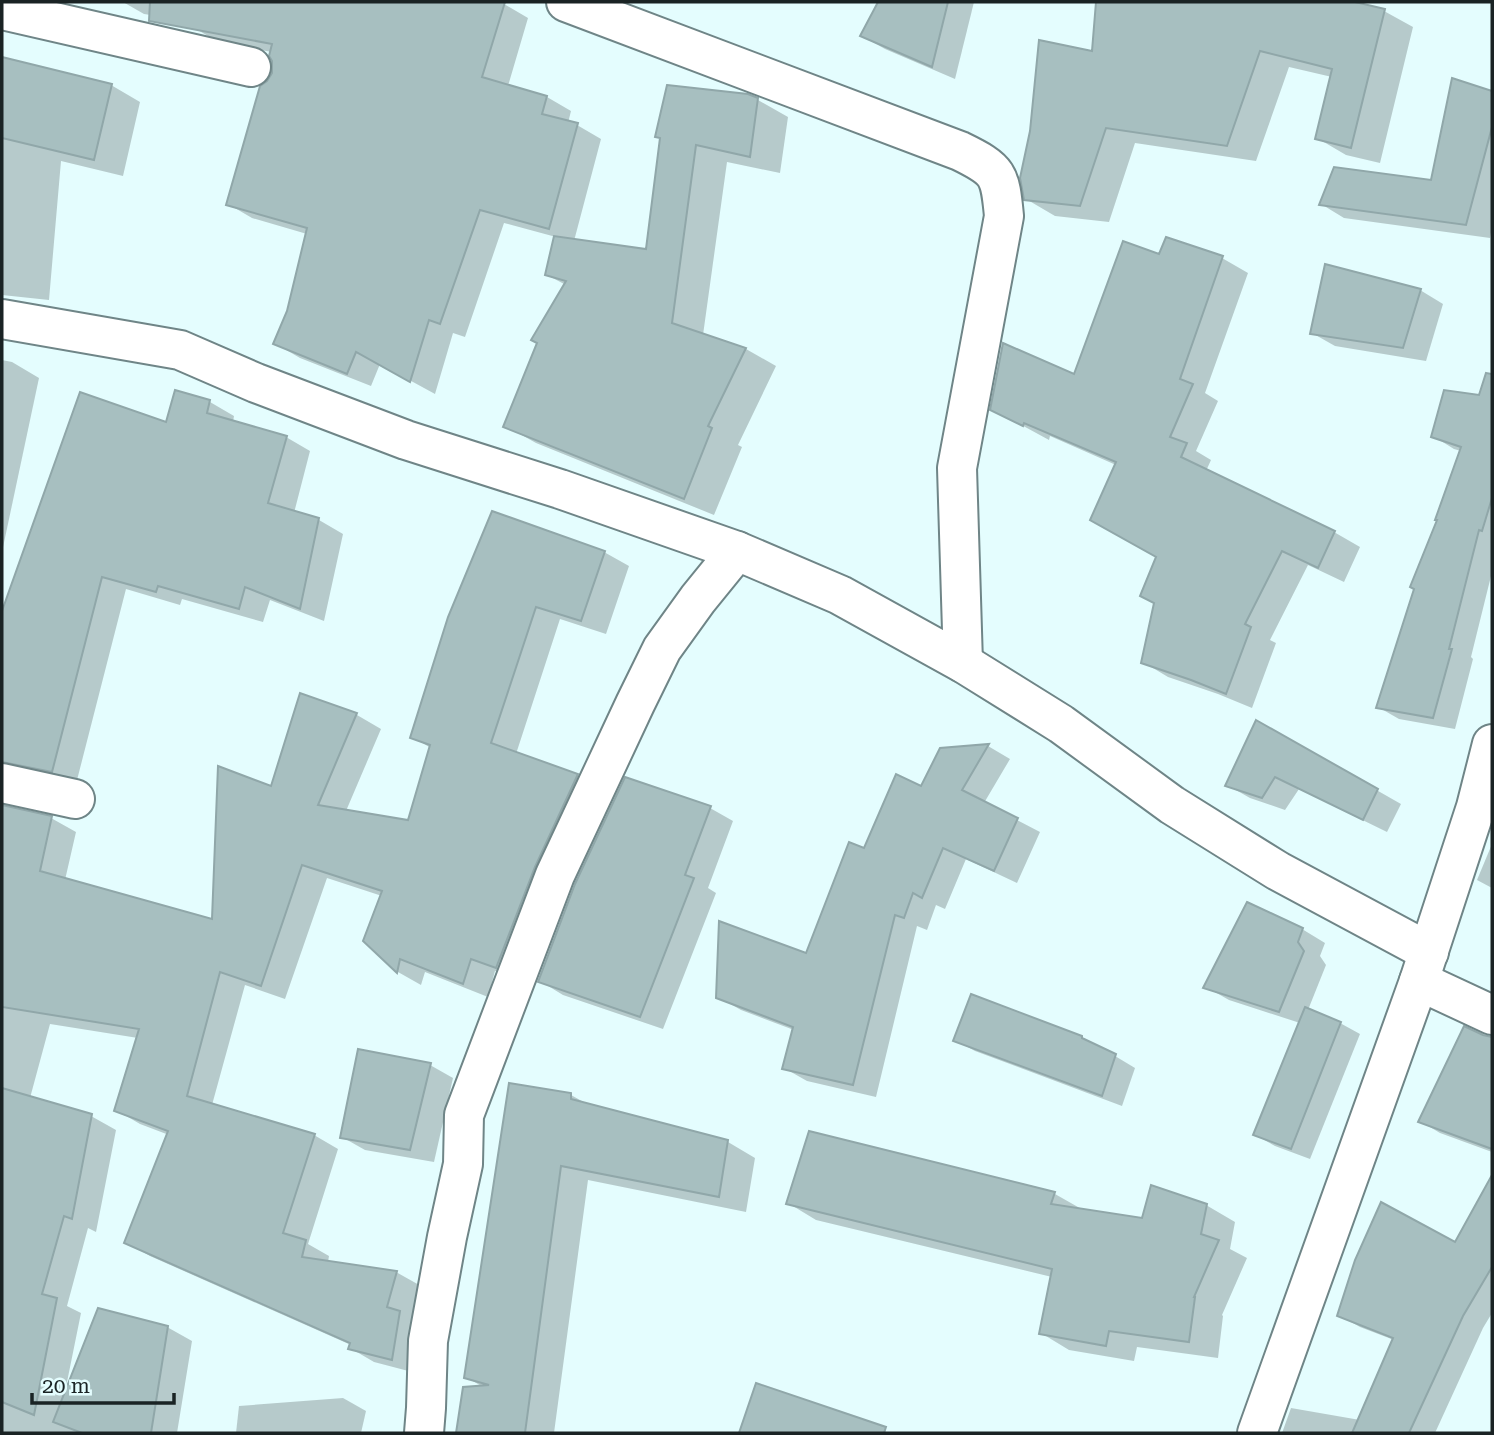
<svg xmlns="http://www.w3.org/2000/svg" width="1494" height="1435" viewBox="0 0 1494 1435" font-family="'Roboto Serif',serif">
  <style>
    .shadow { fill: #0003 }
    .building { fill: #a7bfc0; stroke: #90a7a9; stroke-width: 2 }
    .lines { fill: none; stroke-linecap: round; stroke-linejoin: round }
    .minor-casing { stroke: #6f8587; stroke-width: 42 }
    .minor { stroke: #fff; stroke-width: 38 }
  </style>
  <rect width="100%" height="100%" fill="#e4fdfe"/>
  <g class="shadow">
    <path d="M123,2H498L504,4L528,18L508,86L547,97L571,111L568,123L577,125L601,139L574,241L648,251L662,139L758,100L788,117L780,173L727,162L703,335L746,349L776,366L738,445L742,447L714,515L536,443L506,426L566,285L547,275L556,237L504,223L465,337L453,333L435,394L380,364L371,386L300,358L276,344L289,311L307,234L252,218L228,204L274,73L272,52L220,43L196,29L197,22L144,14Z"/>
    <path d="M879,2H974L955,79L885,49L862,36Z"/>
    <path d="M1098,2H1348L1384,11L1413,27L1380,163L1346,155L1317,138L1332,77L1289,67L1256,161L1135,143L1109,222L1055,216L1026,199L1093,53Z"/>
    <path d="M7,60L111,85L140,102L123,176L61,161L49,300L2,295V81Z"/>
    <path d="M1454,80L1492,93V227L1490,238L1344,218L1321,204L1432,182Z"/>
    <path d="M1160,256L1222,258L1248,273L1205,393L1218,401L1196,451L1211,460L1206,471L1334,532L1360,547L1344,582L1308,565L1270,640L1276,643L1252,708L1218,694L1168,677L1143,662L1156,603L1158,557L1116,465L1050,436L1049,440L992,409L1075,376Z"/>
    <path d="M1420,290L1443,304L1426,361L1335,346L1312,333Z"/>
    <path d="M2,360L12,362L39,378L2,552Z"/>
    <path d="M176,392L210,402L234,416L233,422L286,437L310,451L294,513L319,520L343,534L324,621L270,600L263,622L182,599L180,605L126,589L76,784L4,794L5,806L7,808L51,818L76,832L65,880L214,921L272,789L301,695L357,715L381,729L346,811L410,822L431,748L412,737L450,618L604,552L629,566L606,634L560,619L516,754L578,775L602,789L521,980L495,971L488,997L425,972L421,985L398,972L365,940L382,896L327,878L285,999L245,985L212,1105L314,1135L338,1149L308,1244L329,1256L328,1262L396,1272L421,1286L412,1319L424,1327L416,1373L374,1362L350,1348L351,1345L150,1256L126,1242L169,1135L140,1124L116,1110L138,1038L50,1024L30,1098L91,1116L116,1130L96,1232L88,1228L67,1306L81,1313L66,1387H68L167,1327L192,1341L177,1433H2V616L81,394L167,424Z"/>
    <path d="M1446,392L1492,399V572L1471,657L1473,659L1455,729L1399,719L1378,707L1461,451L1454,449L1433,436Z"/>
    <path d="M1257,722L1401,804L1387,832L1299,789L1285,810L1250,798L1227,785Z"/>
    <path d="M988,746L1010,759L984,803L1040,832L1017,883L966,859L945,909L936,905L927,930L917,926L876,1097L807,1081L784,1068L794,1030L741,1010L718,997L807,955L865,851L922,788L941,750Z"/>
    <path d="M710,808L733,821L708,888L716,893L663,1029L563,995L540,981Z"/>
    <path d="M1492,844V888L1477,880Z"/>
    <path d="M1302,929L1325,943L1320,956L1326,965L1308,1010L1340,1023L1360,1034L1310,1159L1275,1146L1255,1135L1300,1023L1229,1000L1206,987Z"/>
    <path d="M1482,1036L1492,1040V1152L1440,1133L1420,1121Z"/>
    <path d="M955,1040L1115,1056L1135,1068L1122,1106L975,1051Z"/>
    <path d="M430,1065L453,1078L434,1162L365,1150L342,1137Z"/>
    <path d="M571,1095L589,1105L728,1142L755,1158L746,1212L588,1180L554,1433H457L464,1388L483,1387L466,1377Z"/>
    <path d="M810,1133L1055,1194L1085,1211L1144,1220L1206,1205L1235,1222L1230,1249L1247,1258L1222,1315L1223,1316L1218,1358L1137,1347L1134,1361L1069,1350L1041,1333L1052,1277L816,1220L788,1203Z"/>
    <path d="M1492,1179V1313L1483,1328L1435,1433H1437H1282L1291,1408L1360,1420L1394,1340L1360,1327L1339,1315L1456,1245Z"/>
    <path d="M757,1385L872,1424L888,1433H741Z"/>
    <path d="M343,1398L366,1411L361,1433H236L239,1406Z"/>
  </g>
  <g class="building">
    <path d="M150,2H505L482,77L547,96L542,114L578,123L549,229L480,210L440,324L429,320L410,382L356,352L347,374L273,344L287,311L307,228L226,205L260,86L267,81L272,73V61L269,56L272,44L149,21Z"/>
    <path d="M878,2H948L932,67L860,36Z"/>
    <path d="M1096,2H1355L1385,9L1351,148L1315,139L1332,69L1260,51L1227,146L1106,128L1080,206L1024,200L1020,178L1030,131L1039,40L1092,51Z"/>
    <path d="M2,57L112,84L94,160L2,138Z"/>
    <path d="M1452,78L1492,91V127L1466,225L1319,205L1334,167L1431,180Z"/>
    <path d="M667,85L748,94L758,98L750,157L696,145L672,323L746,348L708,426L712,428L684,499L503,427L537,343L531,340L566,281L545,275L554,236L646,249L660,138L655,137Z"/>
    <path d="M1166,237L1223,256L1180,379L1193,384L1170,437L1187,443L1181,457L1335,531L1318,568L1282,551L1245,624L1251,627L1226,694L1191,680L1141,663L1154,603L1140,596L1156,557L1090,520L1116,462L1024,423L1023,426L990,410L1003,343L1074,374L1123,241L1159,254Z"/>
    <path d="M1325,264L1421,289L1403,348L1310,334Z"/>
    <path d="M1486,373L1492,374V498L1482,531L1479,530L1449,649H1452L1433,718L1376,708L1414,589L1410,587L1437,520H1435L1461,447L1431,437L1444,390L1479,395Z"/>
    <path d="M175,390L210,400L207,413L287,436L268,503L319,518L300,609L245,587L239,609L158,586L156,592L102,577L52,772L2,762V611L80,392L166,422Z"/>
    <path d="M492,511L605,551L581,621L536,607L491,743L578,774L535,867L496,968L471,959L463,984L400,959L397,973L363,941L382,891L302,865L261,986L220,972L187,1096L315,1134L283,1233L306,1240L302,1257L397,1271L387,1307L400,1311L392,1360L348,1349L350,1343L124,1243L168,1131L114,1111L139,1029L2,1007V805L52,816L40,871L212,919L218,766L271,786L300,693L357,713L318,805L408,820L430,745L410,738L448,617Z"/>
    <path d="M1256,720L1378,789L1363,820L1275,777L1262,798L1225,786Z"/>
    <path d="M989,744L962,790L1018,818L994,871L943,848L922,898L913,893L904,918L895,915L853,1085L782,1069L793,1027L716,998L719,921L806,953L849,842L864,848L896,774L921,786L940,748Z"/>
    <path d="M625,777L711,806L685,875L694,878L640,1017L538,982L575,884Z"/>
    <path d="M1247,902L1303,928L1298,942L1304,951L1279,1012L1203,988Z"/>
    <path d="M971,994L1082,1036V1038L1116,1054L1102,1096L953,1041Z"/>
    <path d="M1305,1007L1341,1022L1291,1149L1253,1135Z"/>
    <path d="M1464,1026L1483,1035L1492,1037V1149L1418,1122Z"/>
    <path d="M358,1049L431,1063L410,1150L340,1138Z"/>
    <path d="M509,1083L571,1093V1099L728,1140L719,1197L561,1166L525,1433H456L463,1387L489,1385L464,1378Z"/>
    <path d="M2,1088L92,1114L72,1219L64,1216L42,1294L57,1298L34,1415L2,1402Z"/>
    <path d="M809,1131L1055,1192L1051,1204L1142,1218L1151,1185L1207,1204L1201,1234L1219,1240L1194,1297H1195L1189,1342L1109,1331L1106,1346L1039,1334L1052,1269L786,1204Z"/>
    <path d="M1492,1175V1267L1463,1316L1409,1433H1352L1393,1338L1337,1316L1355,1260L1381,1202L1455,1242Z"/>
    <path d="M98,1308L168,1326L151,1433H82L53,1422Z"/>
    <path d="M756,1383L886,1427L884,1433H739Z"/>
  </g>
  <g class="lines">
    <defs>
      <g id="minor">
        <path d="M566,2L960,151C999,170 1000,174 1004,216L957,468L963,663"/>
        <path d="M2,10L251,67"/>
        <path d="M2,319L180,350L256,383L406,440L560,489L737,551L840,595L963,663L1061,724L1172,805L1278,871L1429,952"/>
        <path d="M2,783L75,799"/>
        <path d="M1419,981L1492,1015"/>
        <path d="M424,1433L426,1408L428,1341L447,1237L463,1164L464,1115L555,875L635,704L662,649L698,599L737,551"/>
        <path d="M1257,1433L1419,981L1476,807L1492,744"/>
      </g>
    </defs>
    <use href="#minor" class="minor-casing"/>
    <use href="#minor" class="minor"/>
  </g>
  <rect width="1494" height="1435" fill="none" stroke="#1a2324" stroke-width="7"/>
  <path d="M32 1393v10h142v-10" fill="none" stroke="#1a2324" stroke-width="3.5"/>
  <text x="42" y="1393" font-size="21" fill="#1a2324" stroke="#e4fdfe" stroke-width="5" paint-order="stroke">20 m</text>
</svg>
